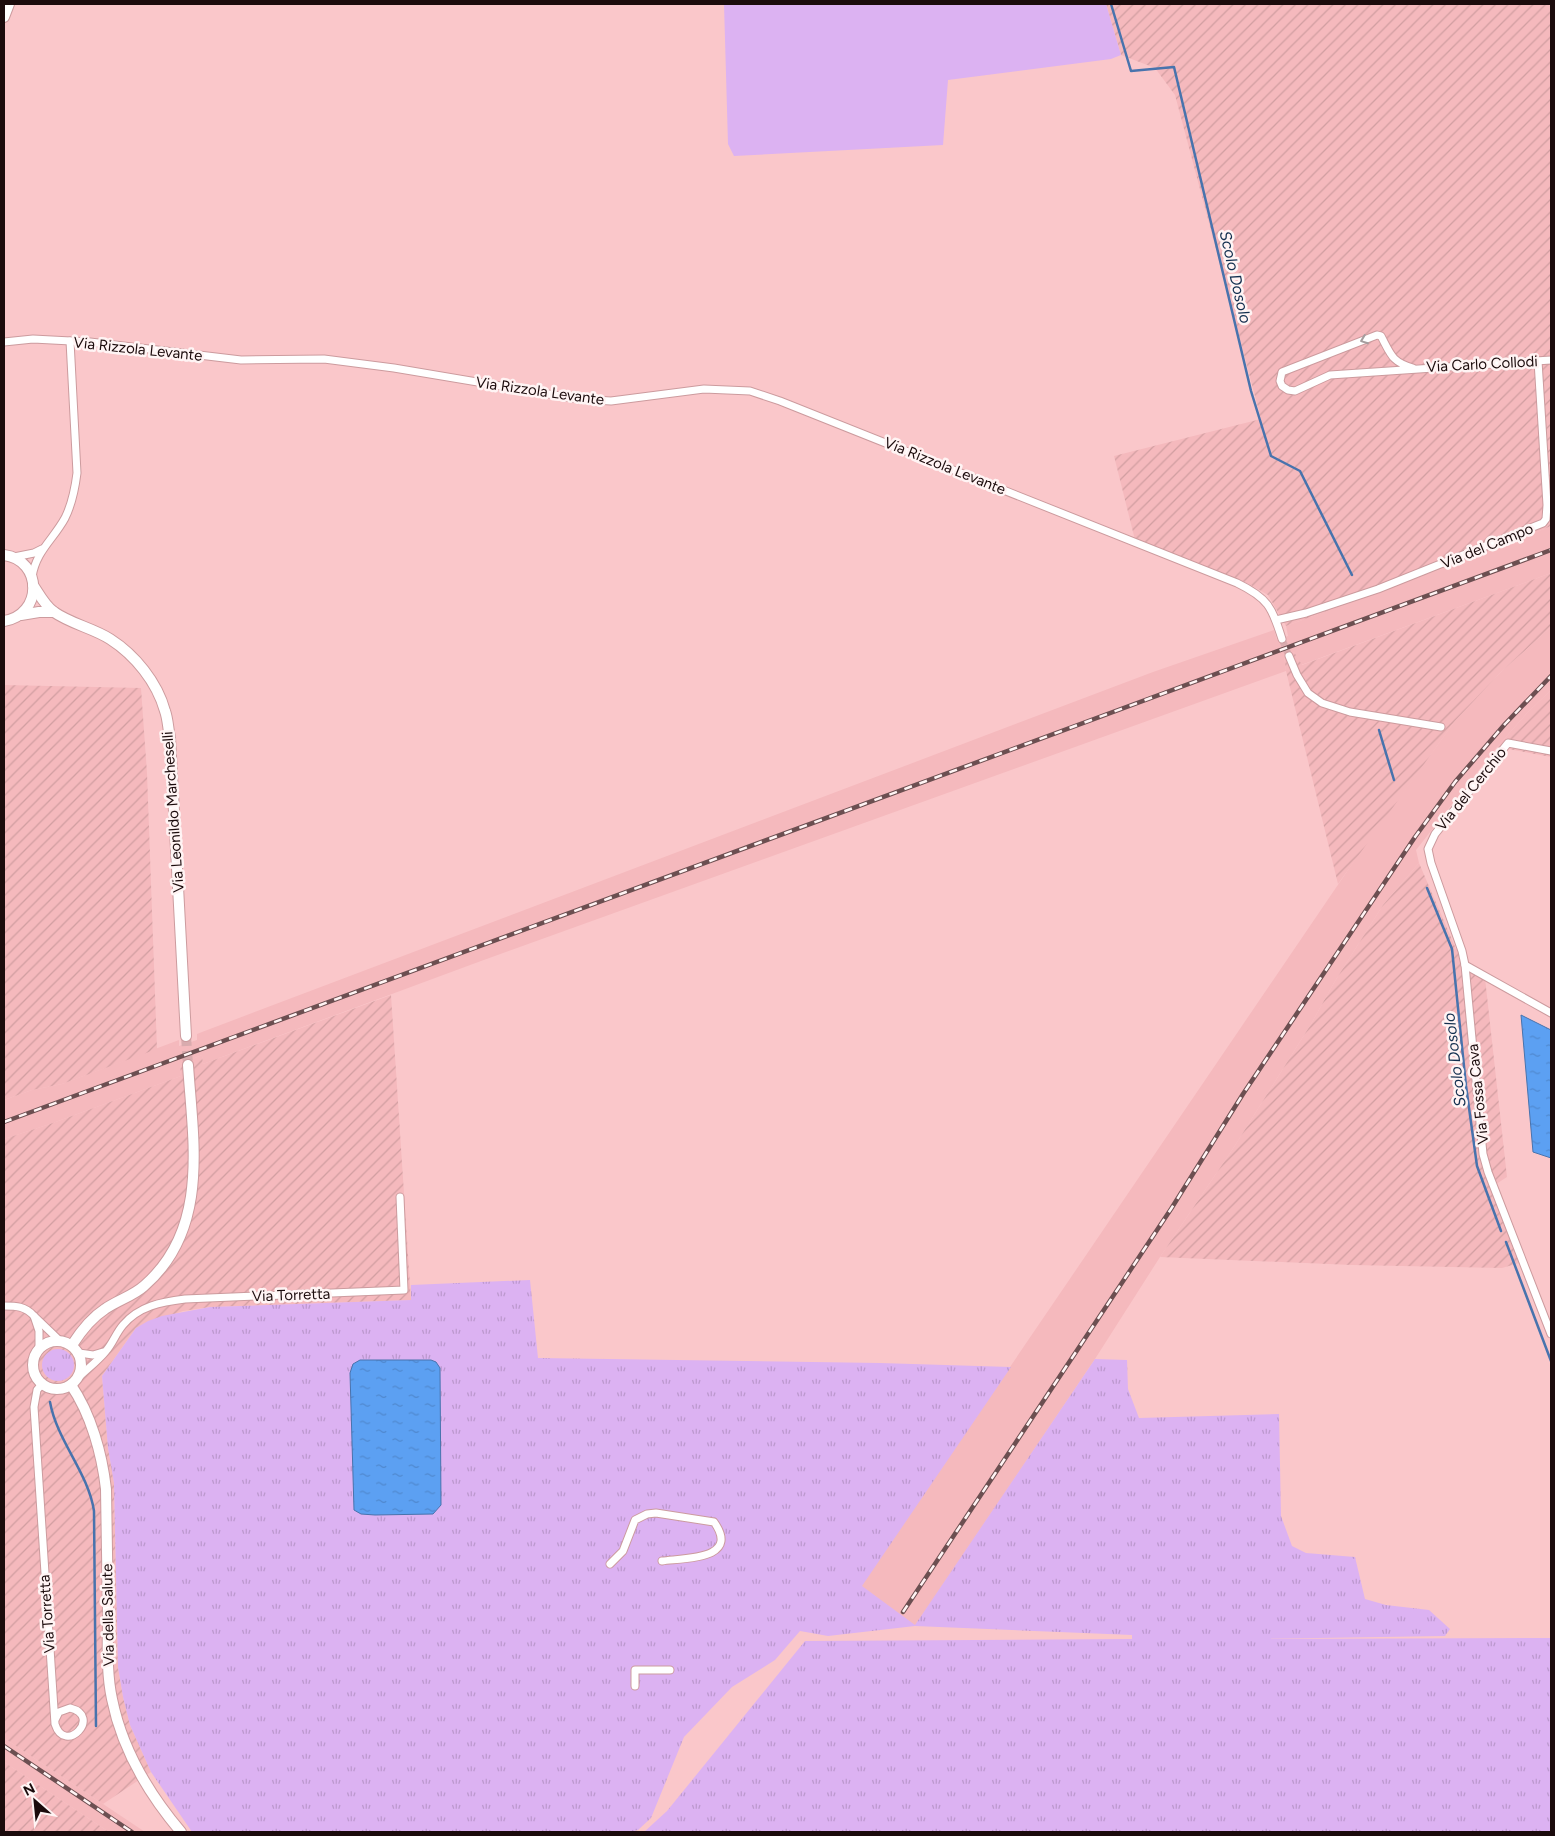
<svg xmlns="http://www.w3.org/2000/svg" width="1555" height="1836" viewBox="0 0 1555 1836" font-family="Figtree,sans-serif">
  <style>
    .built { fill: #f5b9bd }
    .industrial { fill: url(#industrial-furrows) }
    .grass { fill: url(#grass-tufts) }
    .pitch { fill: #dcb2f2 }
    .water { fill: url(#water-ripples); stroke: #4873ad }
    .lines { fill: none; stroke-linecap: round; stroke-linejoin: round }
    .stream { stroke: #4873ad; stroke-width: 2.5 }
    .street-tunnel { stroke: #d9abae; stroke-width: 7; stroke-dasharray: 7 3.5; stroke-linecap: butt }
    .secondary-tunnel { stroke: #d9abae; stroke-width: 10; stroke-dasharray: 10 5; stroke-linecap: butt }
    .street-casing { stroke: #cc9b9e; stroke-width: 9 }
    .secondary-casing { stroke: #cc9b9e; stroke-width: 12 }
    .street { stroke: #fff; stroke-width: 7 }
    .secondary { stroke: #fff; stroke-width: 10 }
    .rail-casing { stroke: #6c4f51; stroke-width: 4.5 }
    .rail { stroke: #fff4f4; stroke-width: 2.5; stroke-dasharray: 8; stroke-linecap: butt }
    .oneway { stroke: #a49d9e }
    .labels { text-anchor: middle; stroke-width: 5; stroke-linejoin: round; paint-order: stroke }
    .street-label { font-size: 15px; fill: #1b0b0c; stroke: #fff4f4 }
    .water-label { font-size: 16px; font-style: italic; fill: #132f4f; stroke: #fff4f4 }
  </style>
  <defs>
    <pattern id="industrial-furrows" width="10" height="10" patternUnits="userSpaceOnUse" patternTransform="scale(1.25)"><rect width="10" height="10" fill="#f5b9bd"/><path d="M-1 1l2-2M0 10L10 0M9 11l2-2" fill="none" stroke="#d19ea1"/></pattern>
    <pattern id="grass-tufts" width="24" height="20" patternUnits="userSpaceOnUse" patternTransform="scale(1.25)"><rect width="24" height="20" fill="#dcb2f2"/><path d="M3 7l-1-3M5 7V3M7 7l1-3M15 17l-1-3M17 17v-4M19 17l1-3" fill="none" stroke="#bc98ce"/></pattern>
    <pattern id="water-ripples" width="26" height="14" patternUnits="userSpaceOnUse" patternTransform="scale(1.25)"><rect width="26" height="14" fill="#5ca0f2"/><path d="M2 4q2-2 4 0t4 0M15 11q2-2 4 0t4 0" fill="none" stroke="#4f88ce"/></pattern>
  </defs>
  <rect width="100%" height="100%" fill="#fac7ca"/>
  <g class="built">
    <path d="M1551,526V573L1301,665L1294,652L1284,655L1286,671L481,961L203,1064L202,1055L180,1064L181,1076L50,1124L4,1139V1100L32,1090L62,1084L179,1040V1046L197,1040V1034L202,1032L1153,672L1274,630L1277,640L1288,636L1286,626L1498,548Z"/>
    <path d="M1551,627V690L1527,713L1497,747L1416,850L1419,863L1383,905L1335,981L1311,1024L1234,1147L1160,1257L1095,1359L915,1626L861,1586L1365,845L1455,721L1501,672Z"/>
    <path d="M4,1738L145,1832H109L4,1762Z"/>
  </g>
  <g class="industrial">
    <path d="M1106,4H1551V526L1498,548L1286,626L1268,595L1249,584L1190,560L1135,540L1114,456L1261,419L1175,95L1155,68L1121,55Z"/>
    <path d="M1551,573V627L1501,672L1455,721L1338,884L1286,671L1284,655L1294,652L1302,665Z"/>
    <path d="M4,685L141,688L147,773L157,1049L62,1084L32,1090L4,1100Z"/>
    <path d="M1551,690V757L1497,747L1527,713Z"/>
    <path d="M1419,863L1456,949L1465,950L1469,962L1478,975L1485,978L1507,1177L1490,1188L1519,1263L1502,1268L1352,1265L1160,1257L1234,1147L1311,1024L1335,981L1383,905Z"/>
    <path d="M391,995L411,1300L210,1307L183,1311L136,1328L102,1376L108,1448L114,1483L118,1667L123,1697L130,1725L151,1772L103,1804L4,1738V1139L50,1124L181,1076L180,1064L202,1055L203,1064Z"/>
    <path d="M4,1762L109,1832H4Z"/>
  </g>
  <g class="grass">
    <path d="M530,1280L538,1358L880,1363L1011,1367L862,1586L915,1625L1095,1359L1127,1360L1128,1389L1139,1418L1279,1414L1281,1516L1292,1546L1306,1553L1355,1557L1365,1599L1386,1605L1429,1610L1450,1629L1445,1636L1259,1639L1551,1638V1832H644L667,1811L805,1641L1132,1639V1635L915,1626L828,1636L800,1631L775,1660L732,1687L684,1737L651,1818L638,1830L630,1832H192L151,1772L130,1725L123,1697L118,1667L114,1483L108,1448L102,1376L136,1328L148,1321L162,1316L210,1307L411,1300V1285Z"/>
    <circle cx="58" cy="1365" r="16"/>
  </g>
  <path class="pitch" d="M724,4H1106L1121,55L1111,59L948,80L943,145L734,156L728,144Z"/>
  <g class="water">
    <path d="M1521,1015L1551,1030V1158L1533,1152Z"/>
    <path d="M360,1360H431L436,1362L440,1368L441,1505L433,1514L375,1515L361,1514L354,1510L350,1373L353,1364Z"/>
  </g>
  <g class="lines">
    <g class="stream">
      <path d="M1111,4L1131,71L1174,67L1251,391L1271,456L1300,471L1352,575"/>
      <path d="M1379,730L1394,780"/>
      <path d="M1427,888L1452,949L1466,1086L1477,1166L1501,1231"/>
      <path d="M1506,1242L1551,1361"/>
      <path d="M50,1402C57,1441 88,1472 94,1511L96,1726"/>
    </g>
    <path class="street-tunnel" d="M1282,639L1289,656"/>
    <path class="secondary-tunnel" d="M186,1036L188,1065"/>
    <defs>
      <g id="street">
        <path d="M4,342L33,339L90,342L241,360L324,359L394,368L578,399L611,401L704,389L750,391L780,401L1237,583C1268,598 1272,607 1282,639"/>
        <path d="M1413,368C1392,362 1391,355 1381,336L1377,335L1282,372L1280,381L1282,386L1288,390L1295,391L1330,375L1551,360"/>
        <path d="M14,557L34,553L42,549"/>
        <path d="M32,577C36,551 53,540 65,518C72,504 75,489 77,473L70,341"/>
        <path d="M1276,620L1306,613L1378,589L1543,523L1546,519L1547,505L1538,361"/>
        <path d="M1289,656L1297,675L1308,693L1322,703L1350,712L1441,727"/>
        <path d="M1551,751L1508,743L1435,834L1428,849L1431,863L1462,951L1465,965L1483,1154L1488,1172L1551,1334"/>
        <path d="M1465,965L1551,1013"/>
        <path d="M4,1306C16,1306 25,1306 34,1316"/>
        <path d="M39,1348V1331L34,1316L59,1340"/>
        <path d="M79,1353L93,1355L103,1352"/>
        <path d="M78,1378C87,1369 98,1361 106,1351C113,1343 116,1333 123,1325C139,1306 161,1302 185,1299L404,1290L400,1197"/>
        <path d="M42,1384L37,1390L34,1407L55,1724C65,1756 103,1716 70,1708L59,1712L55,1720"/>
        <path d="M610,1564L623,1551L635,1520L647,1514L656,1513L714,1522C741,1560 684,1558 662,1561"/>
        <path d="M635,1686V1670H670"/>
      </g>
      <g id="secondary">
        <path d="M4,17L9,4"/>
        <path d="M4,555C43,560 43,615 4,621"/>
        <path d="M33,585C39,594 45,606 54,612C71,624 93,628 110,639C135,655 157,682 165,711C168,719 168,729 170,737L186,1036"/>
        <path d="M21,615L39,612H54"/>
        <circle cx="57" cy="1365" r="24"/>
        <path d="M72,1345C81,1331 91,1318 105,1309C118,1300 133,1296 144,1286C210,1229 193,1141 188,1065"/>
        <path d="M71,1385C91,1414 102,1454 106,1489C107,1531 107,1573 108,1615C108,1643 106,1671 112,1699C122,1749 148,1793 181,1832"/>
      </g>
    </defs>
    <use href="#street" class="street-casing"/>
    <use href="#secondary" class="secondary-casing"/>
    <use href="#street" class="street"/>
    <use href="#secondary" class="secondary"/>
    <defs>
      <g id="rail">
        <path d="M4,1122L1551,550"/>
        <path d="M903,1612L1171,1209L1243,1094L1415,837L1455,782L1505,724L1551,676"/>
        <path d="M4,1746L132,1832"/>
      </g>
    </defs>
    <use href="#rail" class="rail-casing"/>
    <use href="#rail" class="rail"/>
  </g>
  <defs><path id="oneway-chevron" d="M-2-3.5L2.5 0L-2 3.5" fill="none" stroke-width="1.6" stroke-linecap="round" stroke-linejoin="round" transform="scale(1.25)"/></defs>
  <use class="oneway" href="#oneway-chevron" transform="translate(1364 340) rotate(159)"/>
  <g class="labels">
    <g class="street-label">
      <text transform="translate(138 349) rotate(6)" y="5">Via Rizzola Levante</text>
      <text transform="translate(1482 364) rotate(-3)" y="5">Via Carlo Collodi</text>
      <text transform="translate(540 391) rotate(8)" y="5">Via Rizzola Levante</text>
      <text transform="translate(945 466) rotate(22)" y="5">Via Rizzola Levante</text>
      <text transform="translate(1487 546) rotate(-22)" y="5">Via del Campo</text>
      <text transform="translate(1471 789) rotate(-51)" y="5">Via del Cerchio</text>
      <text transform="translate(173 812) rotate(-94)" y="5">Via Leonildo Marcheselli</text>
      <text transform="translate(1478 1094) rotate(-96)" y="5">Via Fossa Cava</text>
      <text transform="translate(291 1295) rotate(-2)" y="5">Via Torretta</text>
      <text transform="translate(47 1614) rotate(-94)" y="5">Via Torretta</text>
      <text transform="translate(108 1615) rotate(-91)" y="5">Via della Salute</text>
    </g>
    <g class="water-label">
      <text transform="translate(1236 277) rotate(77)" y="6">Scolo Dosolo</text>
      <text transform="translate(1454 1060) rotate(-97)" y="6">Scolo Dosolo</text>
    </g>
  </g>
  <rect width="1555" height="1836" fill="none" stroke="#1b0b0c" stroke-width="10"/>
  <g transform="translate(35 1801) rotate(333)" stroke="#fff4f4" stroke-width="4" paint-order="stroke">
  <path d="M0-4L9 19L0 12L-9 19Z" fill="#1b0b0c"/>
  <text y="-8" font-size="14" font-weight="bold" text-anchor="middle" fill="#1b0b0c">N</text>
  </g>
</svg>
